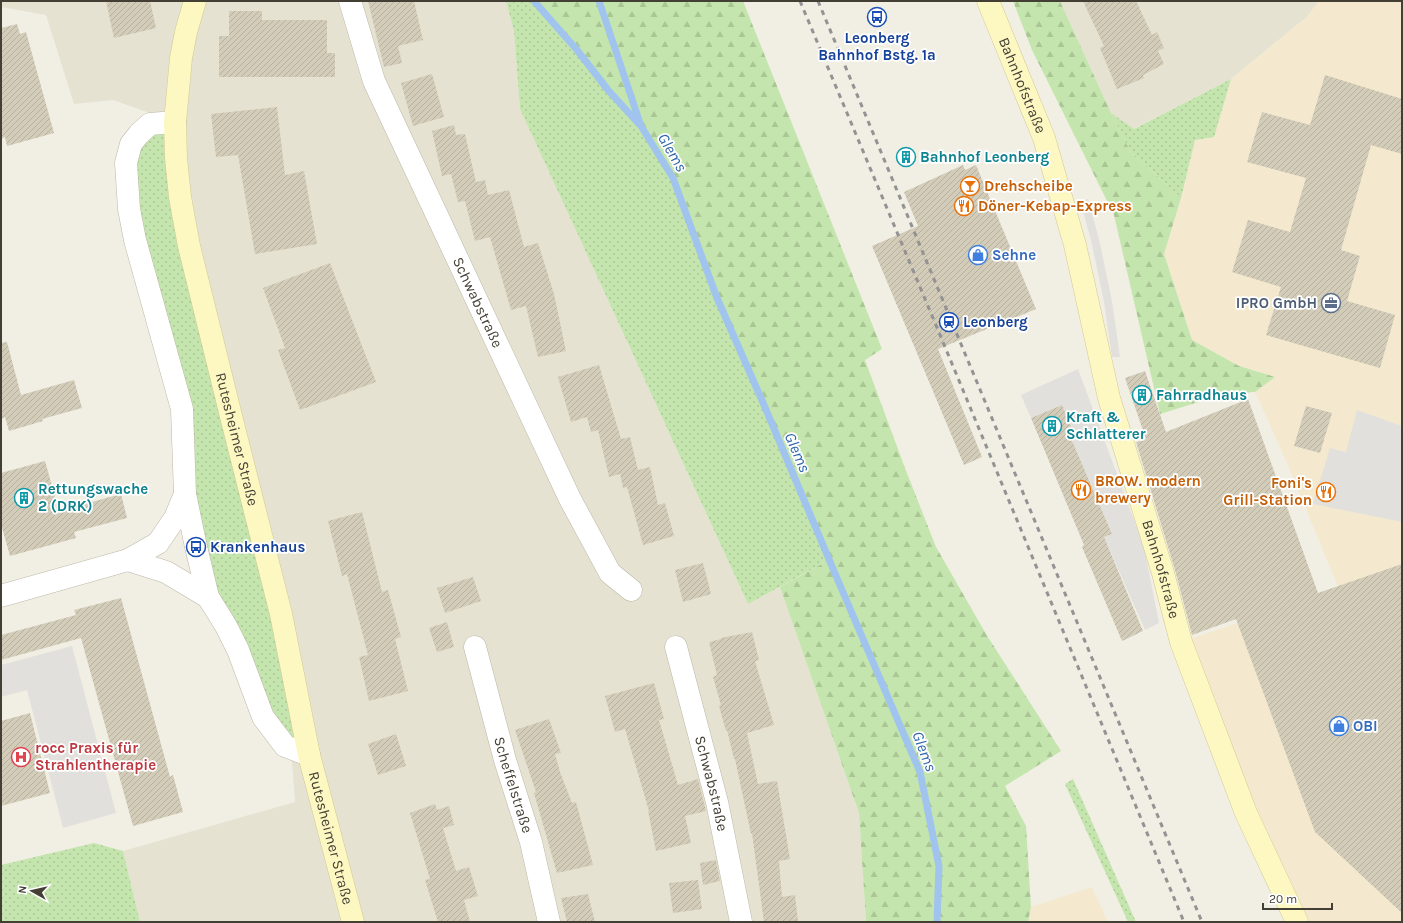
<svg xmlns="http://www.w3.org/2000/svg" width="1403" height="923" viewBox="0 0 1403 923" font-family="Karla,sans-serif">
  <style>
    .residential { fill: #e5e2d2 }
    .commercial { fill: #f4e9ce }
    .grass { fill: url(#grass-dots) }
    .forest { fill: url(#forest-firs) }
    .parking { fill: #e2e0dc }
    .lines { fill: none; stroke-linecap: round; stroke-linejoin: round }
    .stream { stroke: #a0c4ee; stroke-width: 7 }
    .building { fill: url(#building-hatch) }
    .street-casing { stroke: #bcb8a7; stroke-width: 23 }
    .secondary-casing { stroke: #d1c994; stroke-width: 23 }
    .street { stroke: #fff; stroke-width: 22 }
    .secondary { stroke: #fdf7c2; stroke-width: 22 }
    .rail { stroke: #939393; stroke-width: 3; stroke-dasharray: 5 5; stroke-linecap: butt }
    .labels { text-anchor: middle; stroke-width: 3.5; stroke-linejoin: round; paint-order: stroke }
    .transit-label { font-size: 15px; font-weight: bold; fill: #164399; stroke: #fff; text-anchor: start }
    .street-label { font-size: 15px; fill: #433f34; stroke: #fff }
    .culture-label { font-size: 15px; font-weight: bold; fill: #0d838f; stroke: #fff; text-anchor: start }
    .food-label { font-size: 15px; font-weight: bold; fill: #c56008; stroke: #fff; text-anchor: start }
    .shop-label { font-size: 15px; font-weight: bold; fill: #366cbe; stroke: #fff; text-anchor: start }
    .service-label { font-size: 15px; font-weight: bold; fill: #4e5e75; stroke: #fff; text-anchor: end }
    .health-label { font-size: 15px; font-weight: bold; fill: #be3a42; stroke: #fff; text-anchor: start }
    .water-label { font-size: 16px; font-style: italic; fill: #3067ab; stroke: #fff }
  </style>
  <defs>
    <pattern id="grass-dots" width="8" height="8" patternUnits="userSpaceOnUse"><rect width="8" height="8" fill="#c4e5ad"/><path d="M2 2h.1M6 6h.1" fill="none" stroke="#aac695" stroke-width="1.8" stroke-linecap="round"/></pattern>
    <pattern id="forest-firs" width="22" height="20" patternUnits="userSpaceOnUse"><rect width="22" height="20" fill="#c4e5ad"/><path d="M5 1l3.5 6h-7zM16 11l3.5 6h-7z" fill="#aac695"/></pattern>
    <pattern id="building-hatch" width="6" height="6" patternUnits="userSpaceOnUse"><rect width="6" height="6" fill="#d3ccb9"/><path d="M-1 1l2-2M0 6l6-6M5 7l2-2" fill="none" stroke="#b6b0a0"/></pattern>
  </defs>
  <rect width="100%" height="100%" fill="#f1efe4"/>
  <g class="residential">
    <path d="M1,1H506L514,31L520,109L748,604L780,587L859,813L866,922H140L123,851L295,802L281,614L232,420L175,122L113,100L74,104L46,15L1,7Z"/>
    <path d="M1060,1H1319L1308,16L1231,79L1133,129L1111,113Z"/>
  </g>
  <g class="commercial">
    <path d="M1319,1H1402V922H1310L1246,813L1181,642L1339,589L1286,461L1255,392L1275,377L1239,366L1192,340L1164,254L1181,198L1195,140L1214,136L1231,79L1308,16Z"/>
    <path d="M1092,887L1108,922H1028L1031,907Z"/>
  </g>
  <g class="grass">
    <path d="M506,1H534L539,6L577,50L608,90L641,126L673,178L717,298L761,398L829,560L748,604L520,109L514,31Z"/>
    <path d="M1231,79L1214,137L1195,140L1181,198L1130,151L1111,113L1134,129Z"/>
    <path d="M175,122L176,158L309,755L285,746L208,597L182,409L135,240L131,144Z"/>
    <path d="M1073,779L1136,922H1128L1065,784Z"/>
    <path d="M94,843L123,851L140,922H1V865Z"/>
  </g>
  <g class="forest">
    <path d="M534,1H743L882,349L865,360L905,468L936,547L986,634L1061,751L1005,786L1026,826L1031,907L1028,922H866L859,813L780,587L829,560L761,398L717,298L673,178L641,126L608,90L577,50Z"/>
    <path d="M1013,1H1060L1111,113L1130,151L1181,198L1164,254L1192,340L1239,366L1275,377L1255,392L1224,394L1160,414L1114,215L1032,50Z"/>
  </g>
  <g class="parking">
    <path d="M1088,199L1099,239L1112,301L1120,357H1112L1104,302L1091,240L1080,201Z"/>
    <path d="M1078,369L1144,547L1159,623L1145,630L1104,537L1112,534L1070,436L1074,434L1062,405L1031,418L1021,395Z"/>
    <path d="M1357,410L1402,426V522L1313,504L1330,448L1346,452Z"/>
    <path d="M72,646L116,813L63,828L27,690L1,697V665Z"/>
  </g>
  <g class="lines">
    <g class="stream">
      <path d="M534,1L577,50L608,90L639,124"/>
      <path d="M599,1L641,126L673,178L717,298L761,398L842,590L920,772L939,866L937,922"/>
    </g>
  </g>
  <g class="building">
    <path d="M106,1H150L156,28L114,38Z"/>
    <path d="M368,1H414L423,40L398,46L402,63L384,67Z"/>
    <path d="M1083,1H1136L1152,35L1157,32L1164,48L1158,51L1164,64L1143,75L1144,78L1117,89L1100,48L1104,46Z"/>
    <path d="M229,11H262V20H327V53H335V77H219V36H229Z"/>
    <path d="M17,24L20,34L26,32L54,133L7,146L5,137L1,139V28Z"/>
    <path d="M432,74L444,117L413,126L401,83Z"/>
    <path d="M1325,75L1402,99V154L1371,145L1341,250L1360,256L1347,301L1395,315L1380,368L1266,335L1281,287L1232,272L1248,220L1290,232L1306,178L1247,162L1262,112L1310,125Z"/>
    <path d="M277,107L285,175L304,171L317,244L255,254L238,155L216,157L211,114Z"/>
    <path d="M454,125L456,135L465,134L476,182L485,180L488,195L509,190L524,247L538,243L554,294L566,351L538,357L526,306L511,310L490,237L475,241L465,201L458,202L451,174L442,176L432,131Z"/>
    <path d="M963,165L965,170L976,165L1036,309L938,349L982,457L964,465L872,246L918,226L904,192Z"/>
    <path d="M330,263L376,382L300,410L278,350L285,348L263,288Z"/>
    <path d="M7,342L21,395L74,380L82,408L42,419L43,421L9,431L5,417L1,419V343Z"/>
    <path d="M599,365L621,439L630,437L638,470L650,467L658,505L665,503L674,536L643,545L627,487L623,488L620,474L609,477L598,430L591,432L587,417L571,422L558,377Z"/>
    <path d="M1145,371L1166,432L1248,399L1318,593L1402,564V913L1315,832L1236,619L1192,635L1175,570L1136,442L1146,439L1125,378Z"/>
    <path d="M1062,405L1074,434L1070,436L1112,534L1104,537L1143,631L1122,641L1082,547L1084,545L1031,418Z"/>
    <path d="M1306,406L1332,413L1320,453L1294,446Z"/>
    <path d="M45,461L59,511L121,494L127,518L74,532L76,538L10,556L1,524V473Z"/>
    <path d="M362,512L382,592L388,590L401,637L395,639L408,691L369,701L359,657L368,655L347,574L342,576L328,521Z"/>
    <path d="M703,563L711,594L683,602L675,570Z"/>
    <path d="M473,577L481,601L445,613L437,588Z"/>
    <path d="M121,598L170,777L173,775L183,812L133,826L81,638L1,660V635L76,615L74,610Z"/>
    <path d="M447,622L454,647L437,652L429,628Z"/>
    <path d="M752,632L759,660L755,661L774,725L747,733L758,784L777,781L790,859L779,861L782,897L795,895L798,922H764L752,833L751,834L735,759H734L727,730L726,731L719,706L721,705L713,677L717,675L709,642L721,639V638Z"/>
    <path d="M654,683L664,719L659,720L678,785L698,779L706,811L685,816L691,843L656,851L648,811H649L625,729L615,732L605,696Z"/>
    <path d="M30,713L50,793L1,806V721Z"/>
    <path d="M549,719L561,753L555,754L560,772L572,803L576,802L593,865L557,873L534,793L536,792L515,730Z"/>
    <path d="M396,734L406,766L378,775L368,744Z"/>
    <path d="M435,804L437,810L449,806L454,825L443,828L456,871L469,867L478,896L464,900L470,922H438L425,880L430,879L410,813Z"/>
    <path d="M716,860L720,881L703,885L700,863Z"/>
    <path d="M698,880L702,909L673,913L669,883Z"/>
    <path d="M588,894L595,922H567L561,898Z"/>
  </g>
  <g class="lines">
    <defs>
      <g id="street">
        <path id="s1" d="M350,1L374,81L570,499L610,573L631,590"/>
        <path d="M175,122L150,124L139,134L131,144L126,163L129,209L135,240L182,409L185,494L196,547L208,597L226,626L238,650L263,717L285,746L309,755"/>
        <path d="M128,560L166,572L208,597"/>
        <path d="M1,596L128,560L158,543L175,518L185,494"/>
        <path id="s2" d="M475,647L505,760L531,842L549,922"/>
        <path id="s3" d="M676,647L717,802L741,922"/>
      </g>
      <g id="secondary">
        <path id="s4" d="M195,1L186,32L181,58L175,122L176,158L180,197L189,246L232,420L281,614L309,755L353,922"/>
        <path id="s5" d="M988,1L1044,138L1075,245L1109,398L1163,573L1181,642L1246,813L1297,922"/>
      </g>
    </defs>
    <use href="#street" class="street-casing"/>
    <use href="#secondary" class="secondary-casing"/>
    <use href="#street" class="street"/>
    <use href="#secondary" class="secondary"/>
    <g class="rail">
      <path d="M800,1L933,318L1184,922"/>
      <path d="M818,1L1202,922"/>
    </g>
  </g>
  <defs>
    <symbol id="bus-ring" viewBox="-11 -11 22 22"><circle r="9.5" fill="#fff" stroke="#1a4fb4" stroke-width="1.5"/><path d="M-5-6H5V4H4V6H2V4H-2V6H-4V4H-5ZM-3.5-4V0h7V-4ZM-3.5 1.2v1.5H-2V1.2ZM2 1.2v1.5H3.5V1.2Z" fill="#1a4fb4"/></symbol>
    <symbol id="building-ring" viewBox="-11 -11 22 22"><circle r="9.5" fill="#fff" stroke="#0f9aa8" stroke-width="1.5"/><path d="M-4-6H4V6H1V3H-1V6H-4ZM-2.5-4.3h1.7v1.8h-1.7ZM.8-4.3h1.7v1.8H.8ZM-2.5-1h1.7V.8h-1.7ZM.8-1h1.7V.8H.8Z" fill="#0f9aa8"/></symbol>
    <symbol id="bar-ring" viewBox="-11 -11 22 22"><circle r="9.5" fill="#fff" stroke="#e8710a" stroke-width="1.5"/><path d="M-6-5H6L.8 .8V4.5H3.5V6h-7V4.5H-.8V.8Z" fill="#e8710a"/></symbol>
    <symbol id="restaurant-ring" viewBox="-11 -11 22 22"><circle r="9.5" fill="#fff" stroke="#e8710a" stroke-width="1.5"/><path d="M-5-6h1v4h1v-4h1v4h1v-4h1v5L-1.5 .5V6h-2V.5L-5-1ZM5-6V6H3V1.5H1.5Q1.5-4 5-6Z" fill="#e8710a"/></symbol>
    <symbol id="shop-ring" viewBox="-11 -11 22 22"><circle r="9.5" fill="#fff" stroke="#3f7fe0" stroke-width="1.5"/><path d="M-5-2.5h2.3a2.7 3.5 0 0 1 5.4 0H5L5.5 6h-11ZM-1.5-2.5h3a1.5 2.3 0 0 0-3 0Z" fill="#3f7fe0"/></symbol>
    <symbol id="office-ring" viewBox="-11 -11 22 22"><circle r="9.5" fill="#fff" stroke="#5c6f8a" stroke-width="1.5"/><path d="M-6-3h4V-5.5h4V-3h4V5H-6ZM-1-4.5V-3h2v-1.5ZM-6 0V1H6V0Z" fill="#5c6f8a"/></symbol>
    <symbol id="station-ring" viewBox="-11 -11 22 22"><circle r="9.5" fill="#fff" stroke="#1a4fb4" stroke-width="1.5"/><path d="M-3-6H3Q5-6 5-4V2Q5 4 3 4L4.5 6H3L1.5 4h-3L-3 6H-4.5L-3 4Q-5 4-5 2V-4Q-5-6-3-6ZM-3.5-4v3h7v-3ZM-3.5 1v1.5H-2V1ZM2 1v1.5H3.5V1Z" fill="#1a4fb4"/></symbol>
    <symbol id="hospital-ring" viewBox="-11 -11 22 22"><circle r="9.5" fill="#fff" stroke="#e0444e" stroke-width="1.5"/><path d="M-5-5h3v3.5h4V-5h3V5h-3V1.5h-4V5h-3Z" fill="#e0444e"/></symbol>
  </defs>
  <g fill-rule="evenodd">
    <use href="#bus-ring" x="866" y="6" width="22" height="22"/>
    <use href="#building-ring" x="895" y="146" width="22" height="22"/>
    <use href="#bar-ring" x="959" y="175" width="22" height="22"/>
    <use href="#restaurant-ring" x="953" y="195" width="22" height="22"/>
    <use href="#shop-ring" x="967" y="244" width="22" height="22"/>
    <use href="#office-ring" x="1320" y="292" width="22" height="22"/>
    <use href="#station-ring" x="938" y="311" width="22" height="22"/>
    <use href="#building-ring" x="1131" y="384" width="22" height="22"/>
    <use href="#building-ring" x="1041" y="415" width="22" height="22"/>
    <use href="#restaurant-ring" x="1070" y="479" width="22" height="22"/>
    <use href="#restaurant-ring" x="1315" y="481" width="22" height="22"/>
    <use href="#building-ring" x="13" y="487" width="22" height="22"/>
    <use href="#bus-ring" x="185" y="536" width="22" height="22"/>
    <use href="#shop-ring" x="1328" y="715" width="22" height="22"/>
    <use href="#hospital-ring" x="10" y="746" width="22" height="22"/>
  </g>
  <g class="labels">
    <g class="transit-label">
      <text x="877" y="43" text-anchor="middle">Leonberg<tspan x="877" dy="17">Bahnhof Bstg. 1a</tspan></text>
      <text x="963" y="327">Leonberg</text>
      <text x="210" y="552">Krankenhaus</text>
    </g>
    <g class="street-label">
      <text dy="5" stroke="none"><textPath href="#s5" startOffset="91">Bahnhofstraße</textPath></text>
      <text dy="5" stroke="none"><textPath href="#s1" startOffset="328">Schwabstraße</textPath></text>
      <text dy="5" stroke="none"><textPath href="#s4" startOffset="447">Rutesheimer Straße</textPath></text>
      <text dy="5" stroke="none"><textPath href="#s5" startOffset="595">Bahnhofstraße</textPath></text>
      <text dy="5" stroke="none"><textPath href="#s2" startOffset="143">Scheffelstraße</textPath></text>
      <text dy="5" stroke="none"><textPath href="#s3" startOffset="141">Schwabstraße</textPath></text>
      <text dy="5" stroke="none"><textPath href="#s4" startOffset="857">Rutesheimer Straße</textPath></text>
    </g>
    <g class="culture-label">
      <text x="920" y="162">Bahnhof Leonberg</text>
      <text x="1156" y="400">Fahrradhaus</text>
      <text x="1066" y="422">Kraft &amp;<tspan x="1066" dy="17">Schlatterer</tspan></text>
      <text x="38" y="494">Rettungswache<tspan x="38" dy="17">2 (DRK)</tspan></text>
    </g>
    <g class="food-label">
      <text x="984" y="191">Drehscheibe</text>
      <text x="978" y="211">Döner-Kebap-Express</text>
      <text x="1095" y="486">BROW. modern<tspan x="1095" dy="17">brewery</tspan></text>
      <text x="1312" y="488" text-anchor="end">Foni's<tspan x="1312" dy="17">Grill-Station</tspan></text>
    </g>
    <g class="shop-label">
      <text x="992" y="260">Sehne</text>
      <text x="1353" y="731">OBI</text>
    </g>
    <g class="service-label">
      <text x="1317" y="308">IPRO GmbH</text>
    </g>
    <g class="health-label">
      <text x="35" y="753">rocc Praxis für<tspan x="35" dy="17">Strahlentherapie</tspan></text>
    </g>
    <g class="water-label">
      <text transform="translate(673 152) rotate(60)" y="6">Glems</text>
      <text transform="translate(798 452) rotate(67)" y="6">Glems</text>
      <text transform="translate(925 751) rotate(69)" y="6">Glems</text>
    </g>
  </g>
  <rect width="1403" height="923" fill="none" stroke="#433f34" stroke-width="4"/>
  <g transform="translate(32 891) rotate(278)" stroke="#ffffff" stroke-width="3" paint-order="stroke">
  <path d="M0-3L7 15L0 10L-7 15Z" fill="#433f34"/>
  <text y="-6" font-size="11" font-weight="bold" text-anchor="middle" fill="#433f34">N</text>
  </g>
  <path d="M1263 903v6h69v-6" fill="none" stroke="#433f34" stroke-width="2"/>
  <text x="1269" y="903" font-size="12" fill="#433f34" stroke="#ffffff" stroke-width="3" paint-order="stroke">20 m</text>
</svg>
